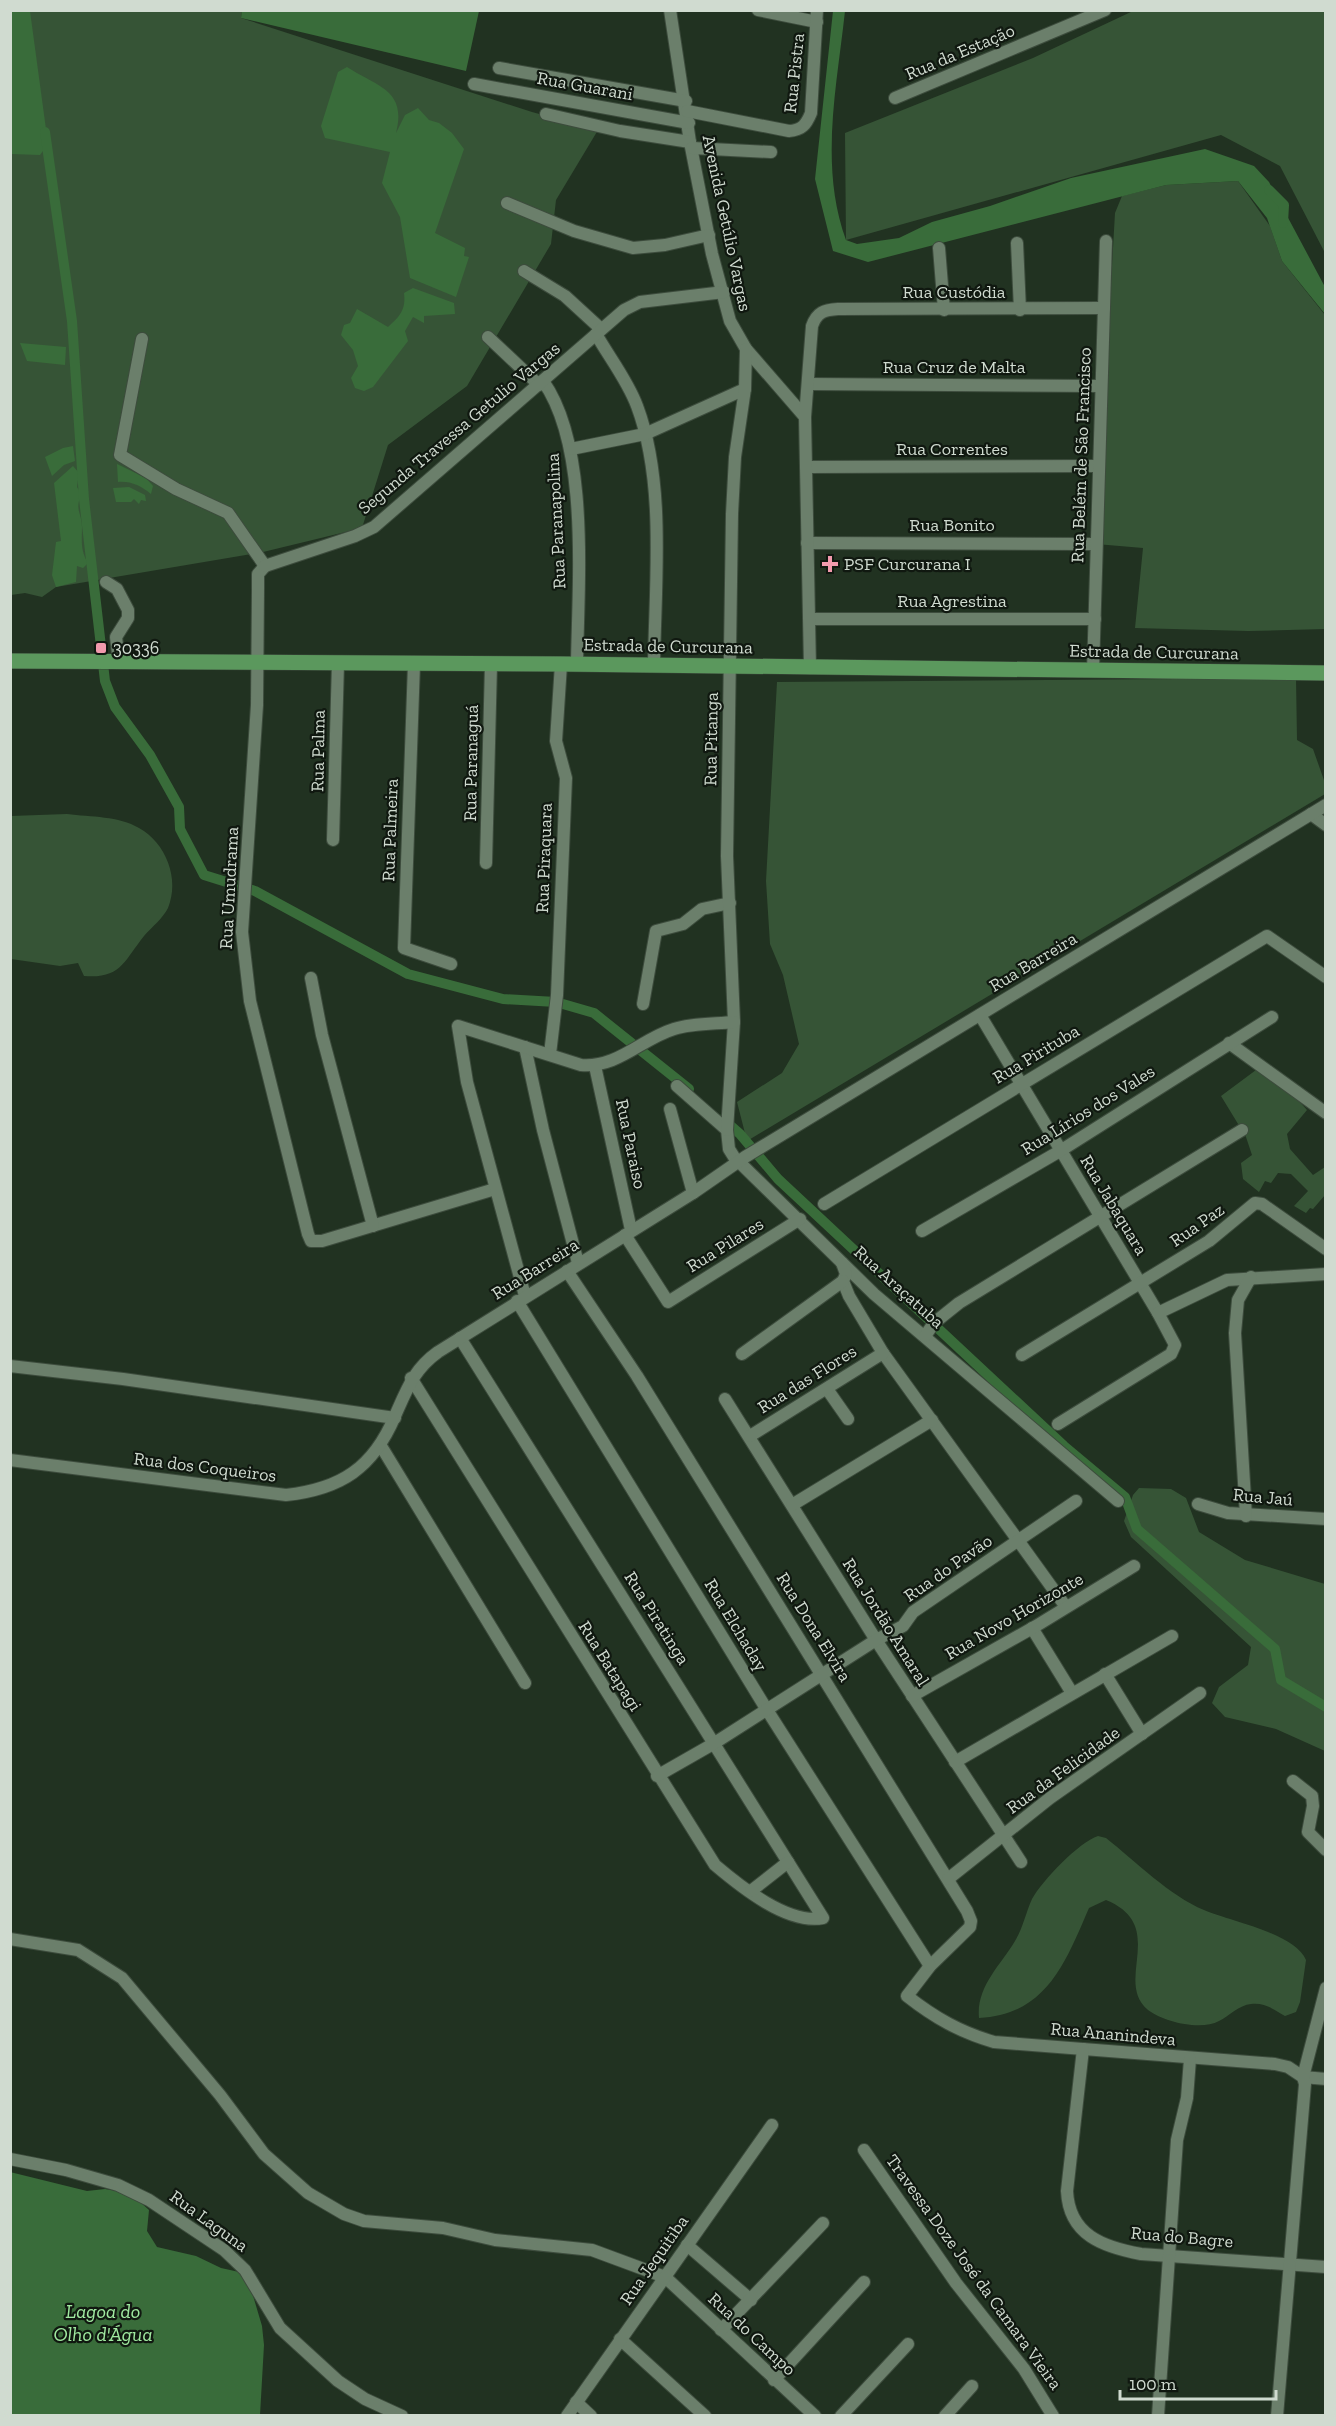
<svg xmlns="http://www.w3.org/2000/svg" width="1336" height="2426" viewBox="0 0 1336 2426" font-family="'Zilla Slab',serif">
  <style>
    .green { fill: #365436 }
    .water { fill: #396c3a }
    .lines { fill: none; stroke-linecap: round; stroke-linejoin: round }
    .canal { stroke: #396c3a; stroke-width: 10 }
    .street-casing { stroke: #3d4c3d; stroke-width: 14 }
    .primary-casing { stroke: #3d4c3d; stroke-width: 16 }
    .street { stroke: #6b7f6b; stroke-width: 12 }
    .primary { stroke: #5b985d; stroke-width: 15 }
    .poi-dot { fill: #f29aad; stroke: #101810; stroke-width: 2 }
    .labels { text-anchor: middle; stroke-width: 4.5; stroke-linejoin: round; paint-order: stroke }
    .street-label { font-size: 18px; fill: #d0dbd0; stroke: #101810 }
    .poi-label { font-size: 18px; fill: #d0dbd0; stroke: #101810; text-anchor: start }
    .water-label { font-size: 20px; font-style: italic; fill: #a0eaa0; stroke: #101810 }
  </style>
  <rect width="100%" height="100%" fill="#213221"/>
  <g class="green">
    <path d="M11,11H242L241,18L532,112L598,130L556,200L551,244L467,386L388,445L362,528L263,552L56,587L42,597L25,593L11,595Z"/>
    <path d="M1133,11H1325V253L1280,166L1221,135L846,240L845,133L1033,58Z"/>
    <path d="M1238,181L1270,226L1282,261L1325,315V629L1248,631L1135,628L1143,548L1096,544L1115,213L1122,196L1166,185Z"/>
    <path d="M1296,678L1297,740L1313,749L1325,783V794L747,1141L737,1102L782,1073L799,1044L783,975L770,944L766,881L777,682Z"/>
    <path d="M67,814C91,817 119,816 139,828C166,843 180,879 168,908C163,918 152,927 144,936C124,961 121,979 84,976L78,963L60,966L11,959V816Z"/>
    <path d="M1256,1070L1290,1091L1307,1110L1287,1134L1290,1149L1313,1175L1325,1167V1195L1313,1209L1310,1208L1306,1213L1294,1206L1308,1191L1291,1174L1278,1173L1271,1183L1265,1181L1259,1192L1243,1179L1241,1163L1252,1155L1246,1137L1221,1096Z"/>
    <path d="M1139,1488L1171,1489L1186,1498L1199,1532L1245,1560L1325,1584V1751L1276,1729L1225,1717L1212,1703L1219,1687L1248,1665L1251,1647L1131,1537L1124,1521L1133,1495Z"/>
    <path d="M1098,1836L1106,1838C1135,1861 1170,1896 1204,1910C1229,1921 1295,1933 1306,1960L1300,2002L1296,2012L1285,2016C1275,2010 1264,2002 1251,2004C1239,2005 1229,2016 1219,2021C1201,2031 1164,2022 1148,2010C1113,1981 1169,1926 1106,1900L1089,1908C1066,1961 1047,2015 979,2018C976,1987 1000,1966 1015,1941C1023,1928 1026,1912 1032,1899C1042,1881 1079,1842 1098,1836Z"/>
  </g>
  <g class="water">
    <path d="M11,10L30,11L48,144L40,155L11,154Z"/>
    <path d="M242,10H479V11L466,71L241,18Z"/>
    <path d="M833,11H845C837,86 819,166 846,240L857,244L899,238L932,222L990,206L1071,178L1205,149L1254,166L1269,182L1325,287V314L1282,261L1267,218L1238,181L1166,185L868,262L833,251L815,179Z"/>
    <path d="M347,67C378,87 407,90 396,133L405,115L418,108L429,120L439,123L452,133L464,149L435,233L465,248L464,256L469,257L456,297L410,278L400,217L382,183L390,152L325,138L321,126L338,72Z"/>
    <path d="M413,288L454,303L455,314L424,316V323L413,317L405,331L408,341L373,387L364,391L355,388L351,378L358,366L353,350L341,335L344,325L350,323L357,309L388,327C400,316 406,310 404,293Z"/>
    <path d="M20,343L66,347L65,365L27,361Z"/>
    <path d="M73,446L75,461L64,465L52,476L45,457L63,448Z"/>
    <path d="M117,464L146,478L153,486L151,494C141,486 131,481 118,482Z"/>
    <path d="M73,466L79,473L77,487L81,494C75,511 81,511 82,526C82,541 80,550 88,563L83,568L77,566L76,582L56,587L52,575L56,542L61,541L54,483Z"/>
    <path d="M129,487L145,495L146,501L141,500L139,504L134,499L131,502H116L113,488Z"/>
    <path d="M10,2172L87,2191L105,2189L124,2192L139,2201L149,2210L147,2231L157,2247L196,2256L221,2268L239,2272L249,2282L262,2326L264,2345L260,2415H11Z"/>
  </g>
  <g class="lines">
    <g class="canal">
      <path d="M45,132L72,321L84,499L105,681L115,707L150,755L179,807L180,829L204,875L255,891L408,974L503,999L556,1002L594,1013L689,1089"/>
      <path d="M1269,190L1284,205L1283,223"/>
      <path d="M723,1119L740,1134L778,1179L1064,1446L1125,1497L1137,1529L1275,1649L1281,1680L1326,1707"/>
    </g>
    <defs>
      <g id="street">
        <path d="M670,10L690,142L712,254L730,321L746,349L805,417"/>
        <path d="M758,10L817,22"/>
        <path d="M499,68L686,101"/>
        <path d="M474,84L689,123"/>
        <path d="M895,98L1105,10"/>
        <path d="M687,111L789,131C802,130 806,125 811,113L817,10"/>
        <path d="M546,114L620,131L690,142"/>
        <path d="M692,148L771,152"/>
        <path d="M507,203L574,231L633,248L665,245L709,235"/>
        <path d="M1017,243L1020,310"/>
        <path d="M939,248L944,310"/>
        <path d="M524,271L565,296L601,329"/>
        <path d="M596,334C609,357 628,381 637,406C666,483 655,584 654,665"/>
        <path d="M488,337L539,385"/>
        <path d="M142,339L120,455L176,489L228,513L265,566"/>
        <path d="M543,381C590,447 578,585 577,664"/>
        <path d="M808,384L1101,386"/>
        <path d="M571,449L645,434L745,389"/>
        <path d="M806,467L1098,466"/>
        <path d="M807,543L1096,544"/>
        <path d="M265,566L258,574V589L257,705L242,932L250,1001L308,1234L311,1241H322L495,1189"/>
        <path d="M265,566L355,536L374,527L624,310L640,302L724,292"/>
        <path d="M106,582L117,589L128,610V618L116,637L119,662"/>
        <path d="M810,619H1095"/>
        <path d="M414,664L404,948L451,964"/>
        <path d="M810,668L805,417L812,326C817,312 824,310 838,309L1104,308"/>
        <path d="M1093,671L1106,241"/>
        <path d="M1311,814L1326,825"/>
        <path d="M333,840L338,663"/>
        <path d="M486,863L491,664"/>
        <path d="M311,978L322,1035L373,1226"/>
        <path d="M643,1004L656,931L683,924L702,909L730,903"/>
        <path d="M980,1015L1158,1313L1175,1345L1171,1354L1058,1424"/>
        <path d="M1229,1043L1326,1113"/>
        <path d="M525,1047L543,1130L578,1263"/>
        <path d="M550,1054L557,995L566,778L556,741L561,664"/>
        <path d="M595,1066L631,1230"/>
        <path d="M677,1086L727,1130L729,1149L734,1157L874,1294L1118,1501"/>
        <path d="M670,1109L693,1193"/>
        <path d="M727,1130L734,1022L727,856L732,514L735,457L745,389L746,349"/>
        <path d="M824,1204L1267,936L1326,977"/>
        <path d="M922,1231L1060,1151L1272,1017"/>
        <path d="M625,1235L668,1302L800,1219"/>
        <path d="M842,1263L846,1274L843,1281L849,1296L883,1353L1066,1607"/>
        <path d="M567,1271L637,1376L967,1911L971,1921L970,1927L930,1966L907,1996C935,2018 960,2032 994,2042L1275,2064L1288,2067L1303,2077L1326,2079"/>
        <path d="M525,1296L467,1082L458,1026L581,1065C618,1068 641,1039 674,1029C693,1023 715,1024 734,1022"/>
        <path d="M517,1301L767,1710L930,1966"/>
        <path d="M1158,1313L1227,1280L1326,1274"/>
        <path d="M925,1336L934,1323L959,1303L1242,1130"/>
        <path d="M742,1354L843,1281"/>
        <path d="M1022,1355L1209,1241L1255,1203L1262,1204L1326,1249"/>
        <path d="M10,1366L123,1379L395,1418"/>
        <path d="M411,1378L715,1865C741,1887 788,1925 823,1918L460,1338"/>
        <path d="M827,1389L848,1419"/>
        <path d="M725,1399L876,1640L1021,1862"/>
        <path d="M750,1436L883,1353"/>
        <path d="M381,1446L525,1683"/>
        <path d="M10,1460L286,1495C341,1489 373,1468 395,1416C407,1389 414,1369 438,1352L693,1193L745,1157L1326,805"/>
        <path d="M1198,1504L1228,1513L1326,1519"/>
        <path d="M792,1505L932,1420"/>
        <path d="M1246,1516L1235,1333L1238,1300L1251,1277"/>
        <path d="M1032,1628L1072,1693"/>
        <path d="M1105,1674L1142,1734"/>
        <path d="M912,1696L1036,1626L1134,1566"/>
        <path d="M955,1762L1172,1636"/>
        <path d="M657,1776L713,1744L876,1640L903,1626L913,1612L1076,1501"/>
        <path d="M1293,1781L1312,1796L1313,1806L1308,1832L1326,1850"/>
        <path d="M948,1879L1050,1798L1200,1693"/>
        <path d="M751,1891L788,1862"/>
        <path d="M10,1939L78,1950L122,1978L220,2095L264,2154L308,2193L344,2214L364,2221L443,2228L495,2240L592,2250L665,2277L815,2416"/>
        <path d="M1083,2049L1067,2191C1069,2235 1103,2247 1141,2254L1326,2267"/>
        <path d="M864,2150L956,2283L1024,2369L1053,2416"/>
        <path d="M10,2159L66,2170L118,2185L149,2200L224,2250L245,2270L280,2328L338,2381L365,2399L402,2416"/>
        <path d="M687,2245L751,2300"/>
        <path d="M721,2330L823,2223"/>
        <path d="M620,2339L705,2416"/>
        <path d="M774,2380L864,2282"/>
        <path d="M576,2402L591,2416"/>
        <path d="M567,2416L772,2125"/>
        <path d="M841,2416L908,2344"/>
        <path d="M945,2416L972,2386"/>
        <path d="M1158,2416L1177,2140L1187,2098L1190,2059"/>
        <path d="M1277,2416L1305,2084L1303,2077L1326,1988"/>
      </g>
      <path id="primary" d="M10,661L561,664L1326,673"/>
    </defs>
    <use href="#street" class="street-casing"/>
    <use href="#primary" class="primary-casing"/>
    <use href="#street" class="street"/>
    <use href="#primary" class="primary"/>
  </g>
  <g class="poi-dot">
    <path d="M827 555h6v6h6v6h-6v6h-6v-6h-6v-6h6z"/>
    <rect x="95" y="642" width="12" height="12" rx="3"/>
  </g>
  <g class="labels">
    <g class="street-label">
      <text transform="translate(960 52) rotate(-23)" y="6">Rua da Estação</text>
      <text transform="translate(794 73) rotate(-84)" y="6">Rua Pistra</text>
      <text transform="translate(585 86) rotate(10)" y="6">Rua Guarani</text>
      <text transform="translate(727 223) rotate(78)" y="6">Avenida Getúlio Vargas</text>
      <text x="954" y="298">Rua Custódia</text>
      <text x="954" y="373">Rua Cruz de Malta</text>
      <text transform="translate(459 428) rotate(-40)" y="6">Segunda Travessa Getulio Vargas</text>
      <text x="952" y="455">Rua Correntes</text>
      <text transform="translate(1081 455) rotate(-88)" y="6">Rua Belém de São Francisco</text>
      <text transform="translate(556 521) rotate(-93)" y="6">Rua Paranapolina</text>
      <text x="952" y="531">Rua Bonito</text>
      <text x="952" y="607">Rua Agrestina</text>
      <text transform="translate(668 646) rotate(1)" y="6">Estrada de Curcurana</text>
      <text transform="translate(1154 652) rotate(1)" y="6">Estrada de Curcurana</text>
      <text transform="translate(711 739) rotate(-89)" y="6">Rua Pitanga</text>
      <text transform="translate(318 751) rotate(-89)" y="6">Rua Palma</text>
      <text transform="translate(471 763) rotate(-89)" y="6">Rua Paranaguá</text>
      <text transform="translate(390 830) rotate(-88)" y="6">Rua Palmeira</text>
      <text transform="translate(544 858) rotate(-88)" y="6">Rua Piraquara</text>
      <text transform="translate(229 888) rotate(-87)" y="6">Rua Umudrama</text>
      <text transform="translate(1033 962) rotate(-31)" y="6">Rua Barreira</text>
      <text transform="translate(1036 1054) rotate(-31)" y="6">Rua Pirituba</text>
      <text transform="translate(1088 1110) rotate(-32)" y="6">Rua Lírios dos Vales</text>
      <text transform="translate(631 1144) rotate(78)" y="6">Rua Paraiso</text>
      <text transform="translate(1114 1205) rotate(59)" y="6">Rua Jabaquara</text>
      <text transform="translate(1197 1225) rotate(-35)" y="6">Rua Paz</text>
      <text transform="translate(725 1245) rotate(-32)" y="6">Rua Pilares</text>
      <text transform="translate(535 1269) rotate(-32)" y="6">Rua Barreira</text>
      <text transform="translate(899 1287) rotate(42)" y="6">Rua Araçatuba</text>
      <text transform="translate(807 1379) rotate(-32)" y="6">Rua das Flores</text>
      <text transform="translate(205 1467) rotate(7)" y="6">Rua dos Coqueiros</text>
      <text transform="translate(1263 1497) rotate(5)" y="6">Rua Jaú</text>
      <text transform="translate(948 1568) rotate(-35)" y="6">Rua do Pavão</text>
      <text transform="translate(1014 1616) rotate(-30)" y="6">Rua Novo Horizonte</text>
      <text transform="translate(657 1618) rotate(58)" y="6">Rua Piratinga</text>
      <text transform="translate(886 1622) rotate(58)" y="6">Rua Jordão Amaral</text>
      <text transform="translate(736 1625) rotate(59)" y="6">Rua Elchaday</text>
      <text transform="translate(814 1627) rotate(58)" y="6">Rua Dona Elvira</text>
      <text transform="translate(610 1666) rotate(58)" y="6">Rua Batapagi</text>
      <text transform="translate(1063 1770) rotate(-36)" y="6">Rua da Felicidade</text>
      <text transform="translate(1113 2034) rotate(5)" y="6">Rua Ananindeva</text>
      <text transform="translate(209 2221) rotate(36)" y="6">Rua Laguna</text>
      <text transform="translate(1182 2237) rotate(5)" y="6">Rua do Bagre</text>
      <text transform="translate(654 2260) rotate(-55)" y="6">Rua Jequitiba</text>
      <text transform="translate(974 2272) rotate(54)" y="6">Travessa Doze José da Camara Vieira</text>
      <text transform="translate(752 2334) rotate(43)" y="6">Rua do Campo</text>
    </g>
    <g class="poi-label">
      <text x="844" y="570">PSF Curcurana I</text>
      <text x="113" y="654">30336</text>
    </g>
    <g class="water-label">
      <text x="103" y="2318">Lagoa do<tspan x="103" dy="23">Olho d'Água</tspan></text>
    </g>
  </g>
  <rect width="1336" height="2426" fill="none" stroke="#d0dbd0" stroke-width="24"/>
  <path d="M1120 2390v9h156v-9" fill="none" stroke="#d0dbd0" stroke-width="3"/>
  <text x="1129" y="2390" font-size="18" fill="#d0dbd0" stroke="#101810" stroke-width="4.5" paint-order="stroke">100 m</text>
</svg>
